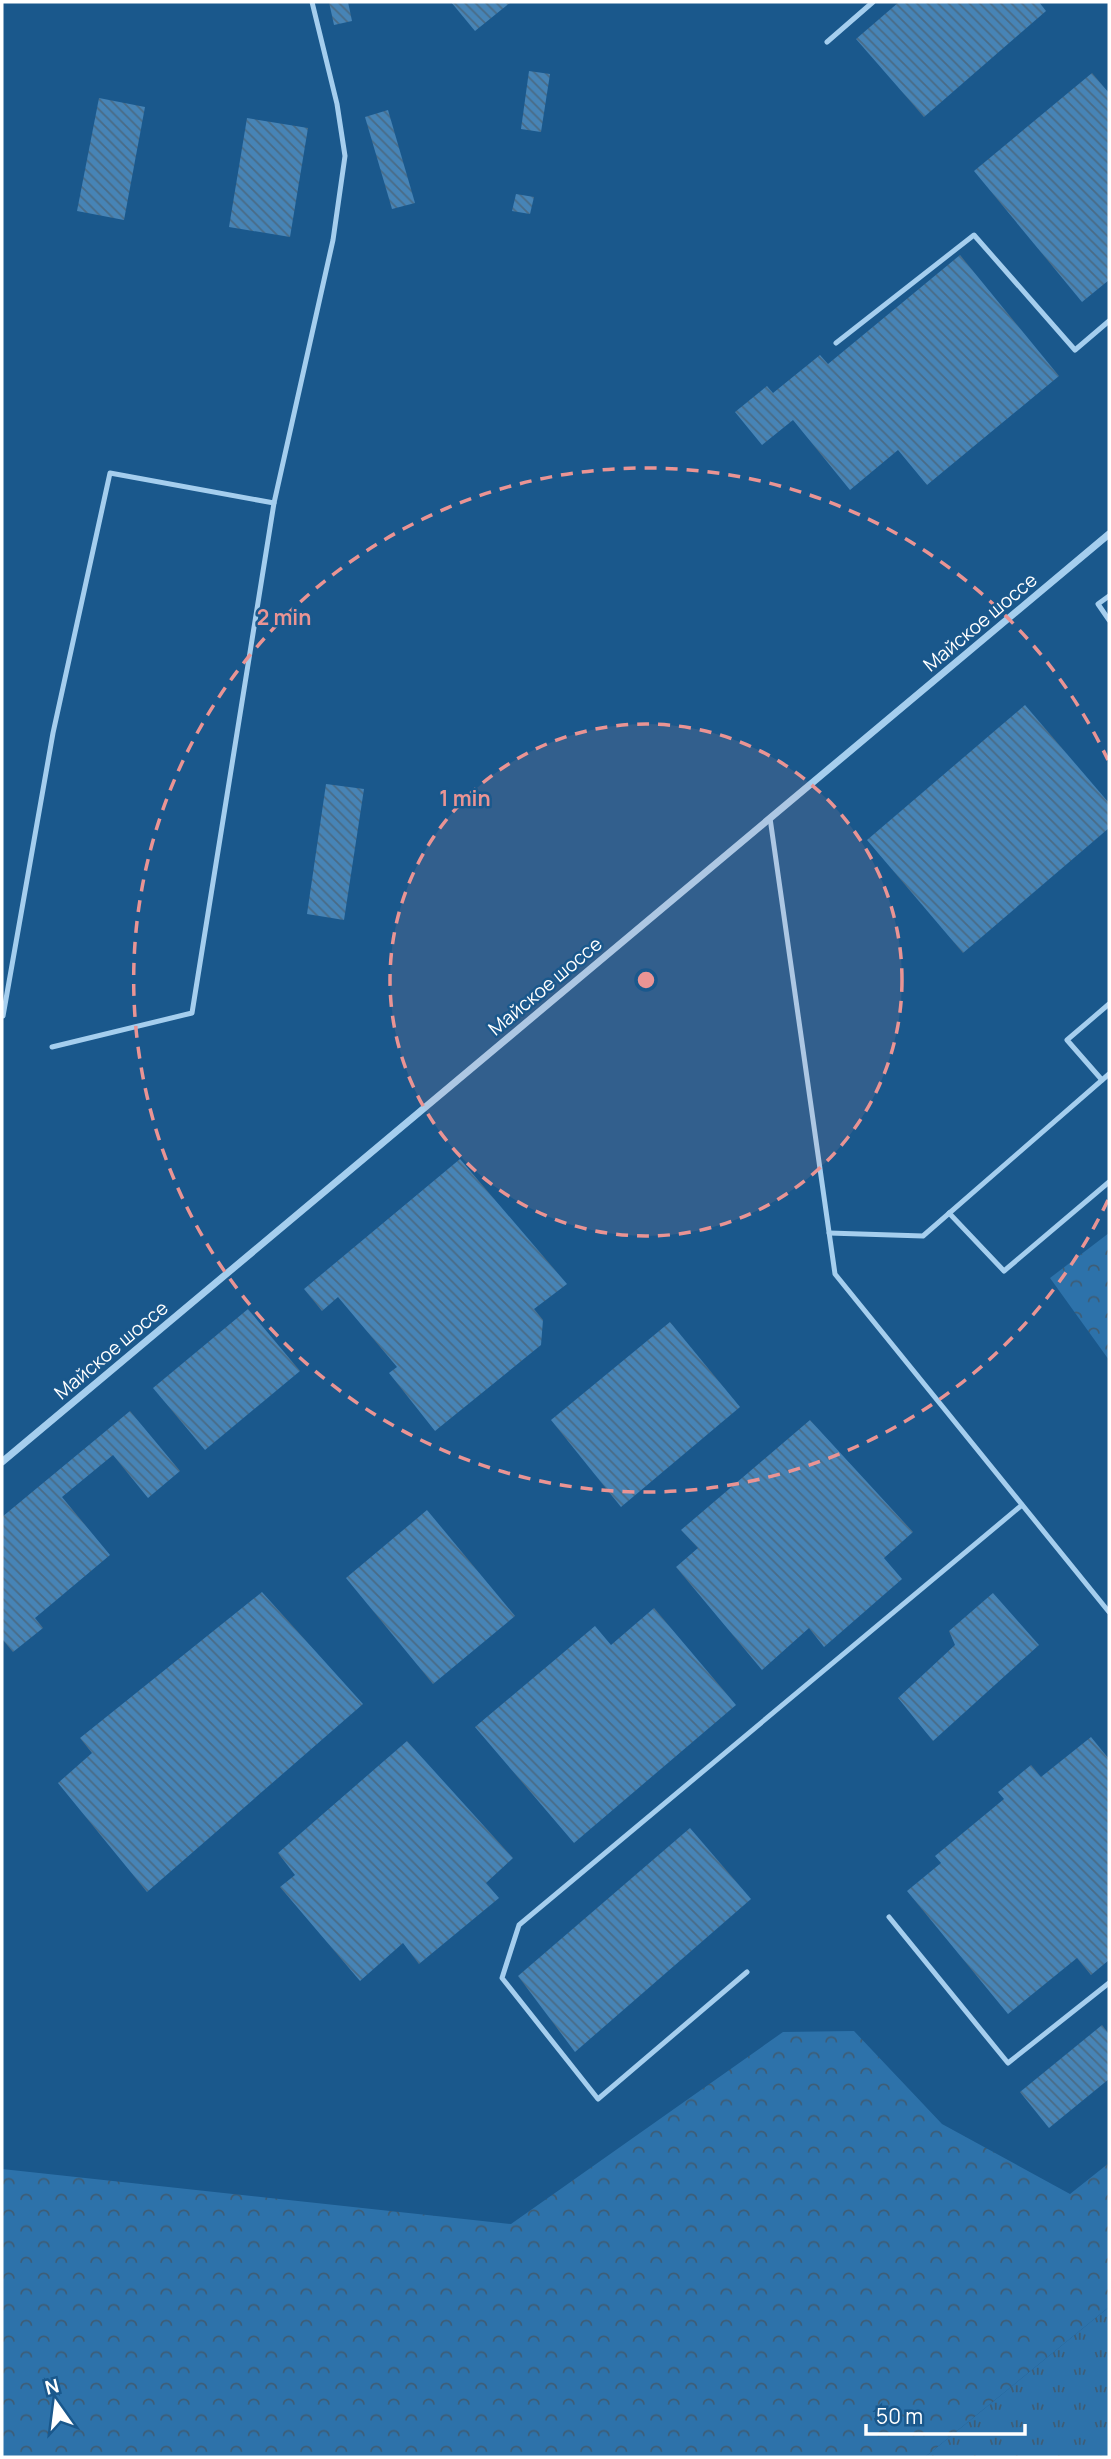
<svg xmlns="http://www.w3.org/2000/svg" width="1111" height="2459" viewBox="0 0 1111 2459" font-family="Manrope,sans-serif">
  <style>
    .grass { fill: url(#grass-tufts) }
    .forest { fill: url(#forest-crowns) }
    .building { fill: url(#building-back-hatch) }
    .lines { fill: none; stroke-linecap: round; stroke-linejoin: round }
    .service { stroke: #a5ceee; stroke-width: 5 }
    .minor { stroke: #a5ceee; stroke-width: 7 }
    .ring { fill: none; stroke: #ea9494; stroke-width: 3.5; stroke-dasharray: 12 9 }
    .labels { text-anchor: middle; stroke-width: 5; stroke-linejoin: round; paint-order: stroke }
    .street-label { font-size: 19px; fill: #fff; stroke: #1a588c }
    .centre { fill: #ea9494; stroke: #1a588c; stroke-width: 3.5 }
    .ring-label { font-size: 21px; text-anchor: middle; font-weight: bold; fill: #ea9494; stroke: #1a588c; stroke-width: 5; stroke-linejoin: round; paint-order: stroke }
  </style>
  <defs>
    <pattern id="grass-tufts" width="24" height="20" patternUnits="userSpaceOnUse" patternTransform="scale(1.75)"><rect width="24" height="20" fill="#2d72aa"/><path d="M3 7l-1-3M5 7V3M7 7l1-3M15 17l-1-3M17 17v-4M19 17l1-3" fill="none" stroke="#3e5d76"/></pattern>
    <pattern id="forest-crowns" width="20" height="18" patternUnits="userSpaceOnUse" patternTransform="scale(1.75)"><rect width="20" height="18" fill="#2d72aa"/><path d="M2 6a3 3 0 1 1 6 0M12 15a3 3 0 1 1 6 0" fill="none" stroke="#3e5d76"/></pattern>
    <pattern id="building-back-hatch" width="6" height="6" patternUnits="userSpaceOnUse" patternTransform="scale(1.75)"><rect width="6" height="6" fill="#4784b6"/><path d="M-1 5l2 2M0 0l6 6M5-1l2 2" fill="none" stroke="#496b86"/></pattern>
  </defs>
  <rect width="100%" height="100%" fill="#1a588c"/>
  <path class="grass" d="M1109,2307V2457H925Z"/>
  <g class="forest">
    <path d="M1109,1233V1360L1050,1278Z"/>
    <path d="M854,2031L942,2124L1070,2194L1109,2163V2307L925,2457H2V2169L511,2224L783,2032Z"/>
  </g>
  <g class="building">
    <path d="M329,2H348L352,21L334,25Z"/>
    <path d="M451,2H511L475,31Z"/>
    <path d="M899,2H1039L1046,11L924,117L856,39Z"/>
    <path d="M529,71L550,74L541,132L521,129Z"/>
    <path d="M1092,73L1109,93V280L1082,302L974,171Z"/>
    <path d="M99,98L145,107L124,220L77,211Z"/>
    <path d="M388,110L415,203L392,209L365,117Z"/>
    <path d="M247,118L308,128L290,237L229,227Z"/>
    <path d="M516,194L534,197L530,214L512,211Z"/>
    <path d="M960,255L1059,376L927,485L898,450L850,490L793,420L762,445L735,412L767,386L773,393L820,355L828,364Z"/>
    <path d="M1025,705L1109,803V828L963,953L867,840Z"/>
    <path d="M326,784L364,789L344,920L307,914Z"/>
    <path d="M460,1159L567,1284L534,1309L543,1320L541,1345L435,1431L389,1373L397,1367L338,1297L322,1311L304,1289Z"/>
    <path d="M248,1309L300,1371L205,1450L153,1388Z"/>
    <path d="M670,1322L740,1407L621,1507L551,1420Z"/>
    <path d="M130,1411L180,1471L148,1498L113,1455L62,1497L110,1555L35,1618L43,1628L13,1652L2,1639V1517Z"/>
    <path d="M810,1420L913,1532L884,1558L902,1579L824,1647L809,1628L762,1670L676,1567L698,1548L681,1530Z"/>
    <path d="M427,1510L515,1616L433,1684L346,1578Z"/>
    <path d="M262,1592L363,1704L147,1892L58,1783L92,1753L80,1738Z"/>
    <path d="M993,1593L1039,1645L933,1741L898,1698L955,1645L949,1631Z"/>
    <path d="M654,1608L736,1705L574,1843L475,1727L595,1626L611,1645Z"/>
    <path d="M1091,1737L1109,1759V1960L1091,1975L1077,1958L1008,2014L907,1891L941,1863L935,1856L1004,1799L998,1792L1031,1765L1041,1777Z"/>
    <path d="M407,1741L513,1858L486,1883L499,1898L419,1964L403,1943L360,1981L280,1887L295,1875L278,1853Z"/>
    <path d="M690,1828L751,1899L575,2052L518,1976Z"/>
    <path d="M1102,2025L1109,2034V2079L1049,2128L1020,2092Z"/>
  </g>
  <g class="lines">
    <g class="service">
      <path d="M827,42L873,2"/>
      <path d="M836,343L974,235L1075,350L1109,321"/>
      <path d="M1109,596L1098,604L1109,620"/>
      <path d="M770,818L835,1274L1109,1612"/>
      <path d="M3,1016L53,733L110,473L274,503"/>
      <path d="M52,1047L192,1013L274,503L333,240L345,156L337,104L312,2"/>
      <path d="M1102,1080L1067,1040L1109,1004"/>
      <path d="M949,1213L1004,1271L1109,1182"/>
      <path d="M829,1233L923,1236L1109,1074"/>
      <path d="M889,1917L1008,2063L1109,1983"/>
      <path d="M747,1972L598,2099L502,1978L519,1925L1022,1505"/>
    </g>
    <path class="minor" d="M2,1462L1109,534"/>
  </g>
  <circle cx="646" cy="980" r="256" fill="#ea9494" fill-opacity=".12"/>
  <g class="ring">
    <circle cx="646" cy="980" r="256"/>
    <path d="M1108 1200A512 512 0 1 1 1108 760"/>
  </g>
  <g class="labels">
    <g class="street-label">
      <text transform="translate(980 622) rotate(-40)" y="7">Майское шоссе</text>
      <text transform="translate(545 986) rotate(-40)" y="7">Майское шоссе</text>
      <text transform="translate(111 1350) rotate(-40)" y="7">Майское шоссе</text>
    </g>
  </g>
  <circle cx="646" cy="980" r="10" class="centre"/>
  <g class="ring-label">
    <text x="284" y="625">2 min</text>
    <text x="465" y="806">1 min</text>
  </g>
  <rect width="1111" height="2459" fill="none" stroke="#ffffff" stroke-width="7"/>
  <g transform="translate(56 2403) rotate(346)" stroke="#1a588c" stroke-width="5" paint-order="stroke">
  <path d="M0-5L12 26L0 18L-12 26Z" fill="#ffffff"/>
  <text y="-10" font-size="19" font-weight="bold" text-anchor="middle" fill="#ffffff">N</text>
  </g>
  <path d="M866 2424v10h159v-10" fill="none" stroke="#ffffff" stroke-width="3.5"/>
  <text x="876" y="2424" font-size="21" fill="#ffffff" stroke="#1a588c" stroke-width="5" paint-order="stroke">50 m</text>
</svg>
